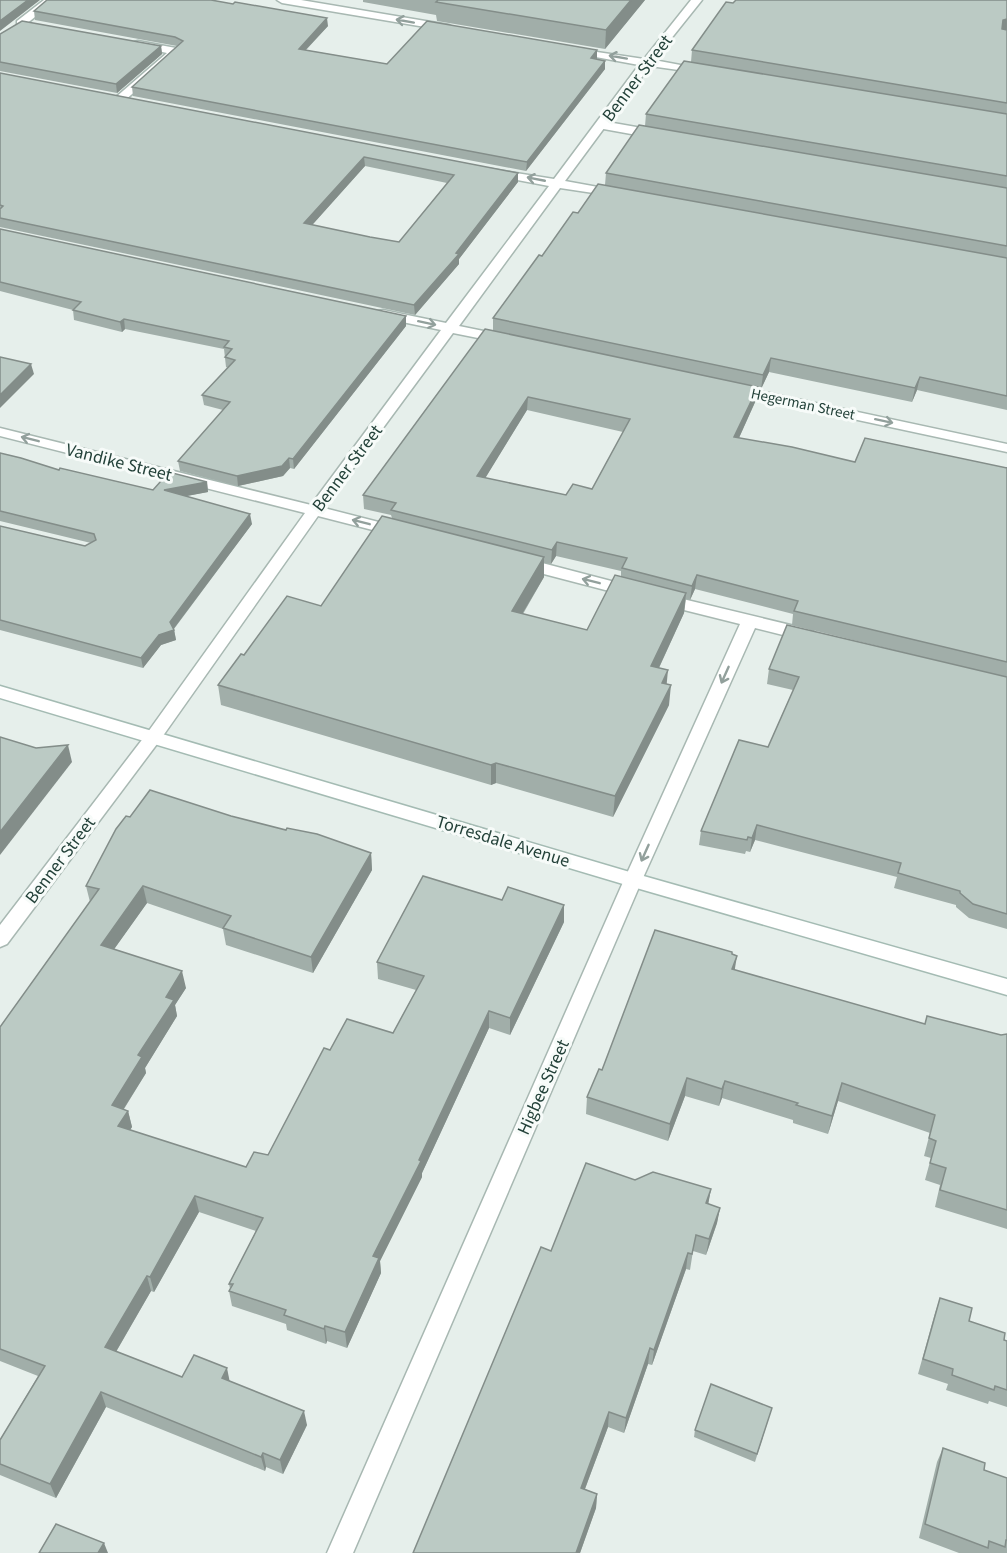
<svg xmlns="http://www.w3.org/2000/svg" width="1007" height="1553" viewBox="0 0 1007 1553" font-family="'Source Sans 3',sans-serif">
  <style>
    .lines { fill: none; stroke-linecap: round; stroke-linejoin: round }
    .lane-casing { stroke: #a8b8b2; stroke-width: 3 }
    .street-casing { stroke: #a8b8b2; stroke-width: 3 }
    .secondary-casing { stroke: #a4bbb3; stroke-width: 3 }
    .lane { fill: #fff; fill-rule: evenodd }
    .street { fill: #fff; fill-rule: evenodd }
    .secondary { fill: #fff; fill-rule: evenodd }
    .wall { fill: #a1aea9; fill-rule: evenodd }
    .shaded-wall { fill: #838d89 }
    .building { fill: #bbcac4; stroke: #838d89; stroke-width: 1.5; fill-rule: evenodd }
    .oneway { stroke: #92a09c }
    .labels { text-anchor: middle; stroke-width: 6; stroke-linejoin: round; paint-order: stroke }
    .far-street-label { font-size: 15px; fill: #24423a; stroke: #f7fbf9 }
    .street-label { font-size: 18px; fill: #24423a; stroke: #f7fbf9 }
  </style>
  <rect width="100%" height="100%" fill="#e6efeb"/>
  <g class="lines">
    <defs>
      <g id="lane">
        <path d="M44,0H56L25,25H17V21Z"/>
        <path d="M138,41L176,48L182,51L124,101H116V97L167,53L134,46V42Z"/>
        <path d="M602,121L659,131L665,135L659,139L598,128L596,125Z"/>
      </g>
      <g id="street">
        <path d="M277,0H301L449,25L454,28L449,31L282,3Z"/>
        <path d="M691,0H702L654,60L707,70V74L650,66L565,181L620,191L622,194L620,197L560,188L459,326L508,336L510,339L508,342L503,343L453,333L324,508L406,529L408,532L406,535L400,537L318,516L160,740L7,944L0,947V925L148,732L305,513L0,436V428L311,505L441,330L378,317L376,314L378,311L383,310L446,323L549,186L491,175V169L554,179L639,65L574,53L568,50L570,48L644,59Z"/>
        <path d="M732,385L1007,444V452L727,392L725,389Z"/>
        <path d="M523,558L638,588L640,592L638,596L632,597L517,567L515,563L517,559Z"/>
        <path d="M662,594L807,629L813,631L815,635L813,639L807,641L755,628L642,880L353,1553H327L624,880L740,624L656,603L654,599L656,595Z"/>
      </g>
      <path id="secondary" d="M0,686L633,873L1007,979V995L633,887L0,698Z"/>
    </defs>
    <use href="#lane" class="lane-casing"/>
    <use href="#street" class="street-casing"/>
    <use href="#secondary" class="secondary-casing"/>
    <use href="#lane" class="lane"/>
    <use href="#street" class="street"/>
    <use href="#secondary" class="secondary"/>
  </g>
  <g class="wall">
    <path d="M363,0H645L605,49L437,21L436,15L363,2Z"/>
    <path d="M1007,0V410L917,390L912,402L769,372L761,389L757,388L756,400L739,438L855,462L1007,468V467V929L969,918L956,907V905L894,888L897,877L755,840L750,852L746,851L745,854L699,845L701,831L768,747L793,690L767,684L769,669L967,668L792,625L793,614L695,589L690,600L686,599L684,613L659,668L666,684L669,705L613,817L496,783L491,785L221,705L218,685L244,655L321,606L392,518L391,515L364,509L363,495L493,330V318L578,213L605,185L606,173L645,126L646,114L691,62L692,50L733,3ZM527,410L623,432L592,489L566,495L485,478ZM556,556L621,571V576L587,630L523,614L544,577V563L551,564Z"/>
    <path d="M34,11L328,26L306,50L387,64L597,59L605,61V69L526,171L133,96L132,87L177,46L35,20Z"/>
    <path d="M0,34L161,46L162,54L117,93L0,71Z"/>
    <path d="M0,73L518,173V182L459,259V264L415,315L0,227ZM365,166L447,183L399,242L370,237L312,225Z"/>
    <path d="M0,229L406,316V326L294,469L290,468L283,476L238,486L180,471L178,461L223,410L204,405L202,395L228,368L226,367L224,349L125,329L122,332L74,320L73,310L0,291Z"/>
    <path d="M0,453L59,470L153,490L207,482L208,492L186,496L252,524L174,629L176,640L161,645L143,668L0,630V526L85,546L91,543L0,521Z"/>
    <path d="M231,816L371,853L372,870L313,973L226,945L223,929L147,903L114,949L186,988L175,1005L177,1016L145,1068L146,1073L124,1109L128,1111L132,1127L130,1130L246,1167L268,1155L330,1050L393,1033L416,990L378,979L377,962L502,900L564,905V922L510,1035L489,1028L422,1173V1177L380,1261L381,1273L347,1348L327,1341L326,1344L287,1330L286,1324L232,1306L229,1291L230,1289L229,1284L256,1231L199,1212L154,1292L151,1291L116,1352L182,1377L230,1381L307,1425L283,1474L266,1467L265,1471L106,1407L56,1498L0,1475V1440L38,1376L0,1361V1027L90,902L86,886L130,817Z"/>
    <path d="M732,954L735,970L925,1024L1001,1035L1007,1034V1229L935,1207L940,1185L925,1180L931,1158L924,1156L930,1133L838,1101L828,1134L793,1123V1120L722,1098L719,1106L685,1096L668,1141L586,1114L587,1097L602,1070Z"/>
    <path d="M635,1180L711,1189L708,1204L720,1208L717,1223L706,1255L693,1251L690,1270L686,1269L652,1365L648,1364L624,1433L608,1427L585,1489L597,1494L596,1508L580,1553L551,1251Z"/>
    <path d="M940,1298L969,1321L1007,1341V1407L989,1401L988,1404L946,1390L948,1384L918,1374L935,1313Z"/>
    <path d="M772,1408L755,1462L694,1437L695,1430Z"/>
    <path d="M943,1448L984,1470L1007,1478V1553H959L919,1538L937,1462Z"/>
  </g>
  <g class="shaded-wall">
    <path d="M28,0H40L0,31V21Z"/>
    <path d="M631,0H645L605,49L606,30Z"/>
    <path d="M327,18L328,26L299,57V49Z"/>
    <path d="M1007,19V30L1001,32L1003,20Z"/>
    <path d="M161,46L162,54L117,93L116,84Z"/>
    <path d="M597,50V59L591,58Z"/>
    <path d="M605,61V69L526,171L527,162Z"/>
    <path d="M364,157L365,166L305,233L304,223Z"/>
    <path d="M518,173V182L459,259V264L415,315L414,305Z"/>
    <path d="M406,316V326L294,469L293,459Z"/>
    <path d="M124,319L125,329L122,332L120,322Z"/>
    <path d="M771,358L769,372L761,389L763,375Z"/>
    <path d="M31,364L34,374L0,408V395Z"/>
    <path d="M920,377L917,390L912,402L915,388Z"/>
    <path d="M758,387L756,400L733,451L734,437Z"/>
    <path d="M528,397L527,410L478,490L477,476Z"/>
    <path d="M289,458L290,468L283,476L238,486L237,476Z"/>
    <path d="M207,482L208,492L166,500L164,490Z"/>
    <path d="M250,514L252,524L172,631L174,630L176,640L161,645L143,668L141,658Z"/>
    <path d="M557,542L556,556L551,564L552,550Z"/>
    <path d="M544,557V577L512,631V611Z"/>
    <path d="M697,575L695,589L690,600L692,586Z"/>
    <path d="M686,593L684,613L650,687L651,666Z"/>
    <path d="M668,670L666,691L662,683Z"/>
    <path d="M671,685L669,705L613,817L615,796Z"/>
    <path d="M68,745L72,762L0,855V832Z"/>
    <path d="M496,763V783L491,785V765Z"/>
    <path d="M757,825L755,840L750,852L752,838Z"/>
    <path d="M371,853L372,870L313,973L311,957Z"/>
    <path d="M143,886L147,903L105,962L101,945Z"/>
    <path d="M564,905V922L510,1035V1018Z"/>
    <path d="M737,956L734,974L732,969Z"/>
    <path d="M182,971L186,988L175,1005L177,1016L145,1068L146,1073L116,1121L112,1105L138,1055L166,997Z"/>
    <path d="M489,1011V1028L422,1173V1177L380,1261L381,1273L347,1348L345,1332L373,1256L419,1160Z"/>
    <path d="M687,1078L685,1096L668,1141L670,1124Z"/>
    <path d="M725,1081L722,1098L719,1106L722,1089Z"/>
    <path d="M842,1083L838,1101L828,1134L832,1116Z"/>
    <path d="M128,1111L132,1127L122,1142L118,1126Z"/>
    <path d="M711,1189L708,1205L706,1203Z"/>
    <path d="M195,1196L199,1212L154,1292L150,1277Z"/>
    <path d="M720,1208L717,1223L706,1255L709,1239Z"/>
    <path d="M688,1253L686,1269L652,1365L654,1350Z"/>
    <path d="M147,1276L151,1291L110,1362L105,1347Z"/>
    <path d="M325,1326L327,1341L326,1344L324,1329Z"/>
    <path d="M650,1348L648,1364L624,1433L626,1418Z"/>
    <path d="M227,1368L230,1383L222,1378Z"/>
    <path d="M101,1392L106,1407L56,1498L50,1484Z"/>
    <path d="M304,1411L307,1425L283,1474L280,1460Z"/>
    <path d="M609,1412L608,1427L580,1502L581,1488Z"/>
    <path d="M263,1453L266,1467L265,1471L261,1457Z"/>
    <path d="M597,1494L596,1508L580,1553H576Z"/>
    <path d="M104,1543L108,1553H98Z"/>
  </g>
  <g class="building">
    <path d="M0,0H28L0,21Z"/>
    <path d="M47,0H211L233,4L235,2L327,18L299,49L387,64L427,21L597,50L591,58L605,61L527,162L132,87L183,41L175,37L34,11Z"/>
    <path d="M438,0H631L606,30L436,2Z"/>
    <path d="M736,0H1007V19L1003,20L1002,29L1007,30V103L692,50L726,2L733,3Z"/>
    <path d="M22,21L161,46L116,84L0,62V34Z"/>
    <path d="M684,61L1007,114V176L646,114Z"/>
    <path d="M0,73L518,173L456,253L459,254L414,305L0,218V209L3,206L0,205ZM364,157L454,175L399,242L370,237L304,223Z"/>
    <path d="M639,125L1007,188V246L606,173Z"/>
    <path d="M598,184L1007,258V396L920,377L915,388L771,358L763,375L493,318L539,255L542,256L573,212L578,213Z"/>
    <path d="M0,229L406,316L293,459L289,458L282,466L237,476L178,461L230,402L202,395L235,360L225,357L232,349L224,347L229,341L124,319L120,322L73,310L81,302L0,282Z"/>
    <path d="M485,329L758,387L734,437L792,447L855,462L865,438L1007,468V467V662L794,611L798,601L697,575L692,586L622,568L627,558L557,542L552,550L391,510L396,503L363,495ZM528,397L630,419L592,489L573,484L566,495L477,476Z"/>
    <path d="M0,357L31,364L0,395Z"/>
    <path d="M0,453L21,458L59,470L60,468L153,490L169,472L207,482L164,490L250,514L170,622L174,630L159,635L141,658L0,620V526L85,546L96,540L94,534L0,511Z"/>
    <path d="M382,516L544,557L512,611L587,630L615,575L686,593L651,666L668,670L662,683L671,685L615,796L496,763L491,765L218,685L241,654L244,655L287,596L321,606Z"/>
    <path d="M787,625L1007,677V914L973,904L960,893V891L898,873L901,863L757,825L752,838L748,837L747,840L701,831L739,740L768,747L799,677L769,669Z"/>
    <path d="M0,737L36,748L68,745L0,832Z"/>
    <path d="M150,790L231,816L286,830L287,828L317,834L371,853L311,957L223,928L231,916L143,886L101,945L182,971L166,997L174,1000L138,1055L142,1057L112,1105L128,1111L118,1126L246,1167L254,1152L268,1155L324,1048L330,1050L347,1019L393,1033L424,976L377,962L423,876L502,900L508,887L564,905L510,1018L489,1011L419,1160L421,1161L373,1256L379,1258L345,1332L325,1326L324,1329L284,1315L286,1310L229,1291L233,1284H229L263,1218L195,1196L150,1277L147,1276L105,1347L182,1377L194,1355L227,1368L222,1378L304,1411L280,1460L263,1453L261,1457L101,1392L50,1484L0,1464V1440L45,1366L0,1349V1027L99,889L86,886L116,829L126,816L130,817Z"/>
    <path d="M655,930L732,952V954L737,956L732,969L925,1024L927,1016L1001,1035L1007,1034V1210L940,1190L946,1168L930,1163L936,1141L929,1138L935,1115L842,1083L832,1116L796,1105L798,1103L725,1081L722,1089L687,1078L670,1124L587,1097L599,1069L602,1070Z"/>
    <path d="M586,1163L635,1180L653,1172L711,1189L706,1203L720,1208L709,1239L696,1235L692,1254L688,1253L654,1350L650,1348L626,1418L609,1412L581,1488L597,1494L576,1553H413L541,1247L551,1251Z"/>
    <path d="M940,1298L972,1308L969,1321L1005,1333L1004,1340L1007,1341V1390L995,1386L994,1390L952,1375L953,1369L923,1359Z"/>
    <path d="M711,1384L772,1408L757,1454L695,1430Z"/>
    <path d="M943,1448L985,1463L984,1470L1007,1478V1540H1006L1005,1547L989,1541L988,1548L925,1524Z"/>
    <path d="M56,1524L104,1543L98,1553H39Z"/>
  </g>
  <defs><path id="oneway-shaft" d="M-6 0H5M1.5-3L5.5 0L1.5 3" fill="none" stroke-width="1.6" stroke-linecap="round" stroke-linejoin="round" transform="scale(1.5)"/></defs>
  <g class="oneway">
    <use href="#oneway-shaft" transform="translate(405 21) rotate(-170)"/>
    <use href="#oneway-shaft" transform="translate(618 57) rotate(-170)"/>
    <use href="#oneway-shaft" transform="translate(536 179) rotate(-169)"/>
    <use href="#oneway-shaft" transform="translate(427 323) rotate(12)"/>
    <use href="#oneway-shaft" transform="translate(884 421) rotate(12)"/>
    <use href="#oneway-shaft" transform="translate(30 439) rotate(-166)"/>
    <use href="#oneway-shaft" transform="translate(361 522) rotate(-166)"/>
    <use href="#oneway-shaft" transform="translate(591 581) rotate(-166)"/>
    <use href="#oneway-shaft" transform="translate(725 675) rotate(114)"/>
    <use href="#oneway-shaft" transform="translate(645 853) rotate(114)"/>
  </g>
  <g class="labels">
    <g class="far-street-label">
      <text transform="translate(803 404) rotate(12)" y="5">Hegerman Street</text>
    </g>
    <g class="street-label">
      <text transform="translate(637 78) rotate(-53)" y="6">Benner Street</text>
      <text transform="translate(119 462) rotate(14)" y="6">Vandike Street</text>
      <text transform="translate(347 468) rotate(-53)" y="6">Benner Street</text>
      <text transform="translate(503 841) rotate(17)" y="6">Torresdale Avenue</text>
      <text transform="translate(60 860) rotate(-53)" y="6">Benner Street</text>
      <text transform="translate(543 1087) rotate(-66)" y="6">Higbee Street</text>
    </g>
  </g>
</svg>
